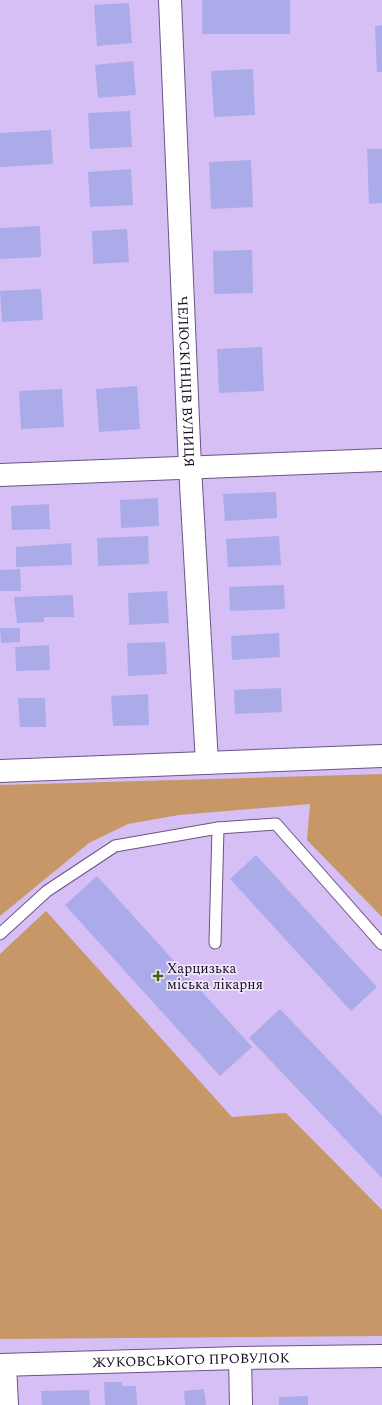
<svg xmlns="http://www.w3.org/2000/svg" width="382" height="1405" viewBox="0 0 382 1405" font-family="Spectral,serif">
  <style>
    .green { fill: #c79768 }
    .building { fill: #acabe9 }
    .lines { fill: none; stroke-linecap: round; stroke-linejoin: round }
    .service-casing { stroke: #6a5583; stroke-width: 13 }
    .minor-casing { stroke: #6a5583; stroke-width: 24 }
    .service { stroke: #fff; stroke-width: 11 }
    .minor { stroke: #fff; stroke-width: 22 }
    .poi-dot { fill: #4b620f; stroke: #f0e7fd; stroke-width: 1.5 }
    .labels { text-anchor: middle; stroke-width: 3.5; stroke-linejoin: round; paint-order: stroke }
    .street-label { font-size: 14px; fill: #140b1d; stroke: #f0e7fd }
    .poi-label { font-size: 14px; fill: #140b1d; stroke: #f0e7fd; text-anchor: start }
  </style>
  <rect width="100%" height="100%" fill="#d6bff4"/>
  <g class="green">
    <path d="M382,774V917L307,840L310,804L179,815L128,824L89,843L0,916V785Z"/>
    <path d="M46,911L232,1117L286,1113L382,1210V1336L0,1339V954Z"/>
  </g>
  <g class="building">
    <rect x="202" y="0" width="88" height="34"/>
    <path d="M129,3L132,43L97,46L94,5Z"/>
    <path d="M382,25V72H377L375,26Z"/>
    <path d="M133,61L136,95L98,98L95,65Z"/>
    <path d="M253,69L255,115L214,117L211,71Z"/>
    <path d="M130,111L132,147L90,149L88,113Z"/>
    <path d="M51,130L53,164L0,167V133Z"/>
    <path d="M367,149H382V203L369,204Z"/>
    <path d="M251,160L253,207L211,209L209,162Z"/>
    <path d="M131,169L133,205L90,207L88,172Z"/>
    <path d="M40,226L41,257L0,259V228Z"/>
    <path d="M127,229L129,262L93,264L92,231Z"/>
    <path d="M252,250L253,293L214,294L213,251Z"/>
    <path d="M41,289L43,320L2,322L0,291Z"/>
    <path d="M262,347L264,391L219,393L217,349Z"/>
    <path d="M137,386L140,429L99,432L96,389Z"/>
    <path d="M62,389L64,427L21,429L19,391Z"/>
    <path d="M276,492L277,518L225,521L223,494Z"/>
    <path d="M158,498L159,526L121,528L120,500Z"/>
    <path d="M49,504L50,529L12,530L11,506Z"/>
    <path d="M148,536L149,564L98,566L97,538Z"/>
    <path d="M279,536L281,565L228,567L226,539Z"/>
    <path d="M71,543L72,565L16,567V547Z"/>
    <path d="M20,569L21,591H0V570Z"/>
    <path d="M284,585L285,609L230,611L229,587Z"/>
    <path d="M167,591L169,623L129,625L128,593Z"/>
    <path d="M73,595L74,617H44V622L17,623L14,597Z"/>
    <path d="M0,628H20V642L1,643Z"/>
    <path d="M279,633L280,657L232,660L231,636Z"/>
    <path d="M165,642L167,674L128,676L127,643Z"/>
    <path d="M49,645L50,670L16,671L15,647Z"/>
    <path d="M281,688L282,712L235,714L234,690Z"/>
    <path d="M148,694L149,725L113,726L111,696Z"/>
    <path d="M18,698H45L46,727H20Z"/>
    <path d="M256,855L377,987L351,1011L230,879Z"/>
    <path d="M97,876L252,1047L220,1076L65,905Z"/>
    <path d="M280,1009L382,1116V1178L249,1038Z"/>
    <path d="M104,1382H122V1386H136L137,1405H105Z"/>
    <path d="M204,1389L206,1405H185L184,1391Z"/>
    <path d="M89,1390L90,1405H42L41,1391Z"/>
    <path d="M308,1396V1405H279V1397Z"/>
  </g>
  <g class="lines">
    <defs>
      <g id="service">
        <path d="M0,934L47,891L115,846L218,828"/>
        <path d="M215,943L218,828L276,824L382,944"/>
      </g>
      <g id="minor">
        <path id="s1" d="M170,0L190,467L207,763"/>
        <path d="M0,475L382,460"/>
        <path d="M0,771L382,756"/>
        <path d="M240,1358L241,1405"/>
        <path id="s2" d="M0,1365L240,1358L382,1356"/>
        <path d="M5,1365L7,1405"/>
      </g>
    </defs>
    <use href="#service" class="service-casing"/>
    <use href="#minor" class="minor-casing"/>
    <use href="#service" class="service"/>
    <use href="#minor" class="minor"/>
  </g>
  <path class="poi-dot" d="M156 970h4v4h4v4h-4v4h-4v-4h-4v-4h4z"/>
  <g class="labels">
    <g class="street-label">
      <text dy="5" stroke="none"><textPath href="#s1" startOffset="382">ЧЕЛЮСКІНЦІВ ВУЛИЦЯ</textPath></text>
      <text dy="5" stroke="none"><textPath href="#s2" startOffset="191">ЖУКОВСЬКОГО ПРОВУЛОК</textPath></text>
    </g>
    <g class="poi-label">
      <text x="167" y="973">Харцизька<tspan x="167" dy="16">міська лікарня</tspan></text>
    </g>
  </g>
</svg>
